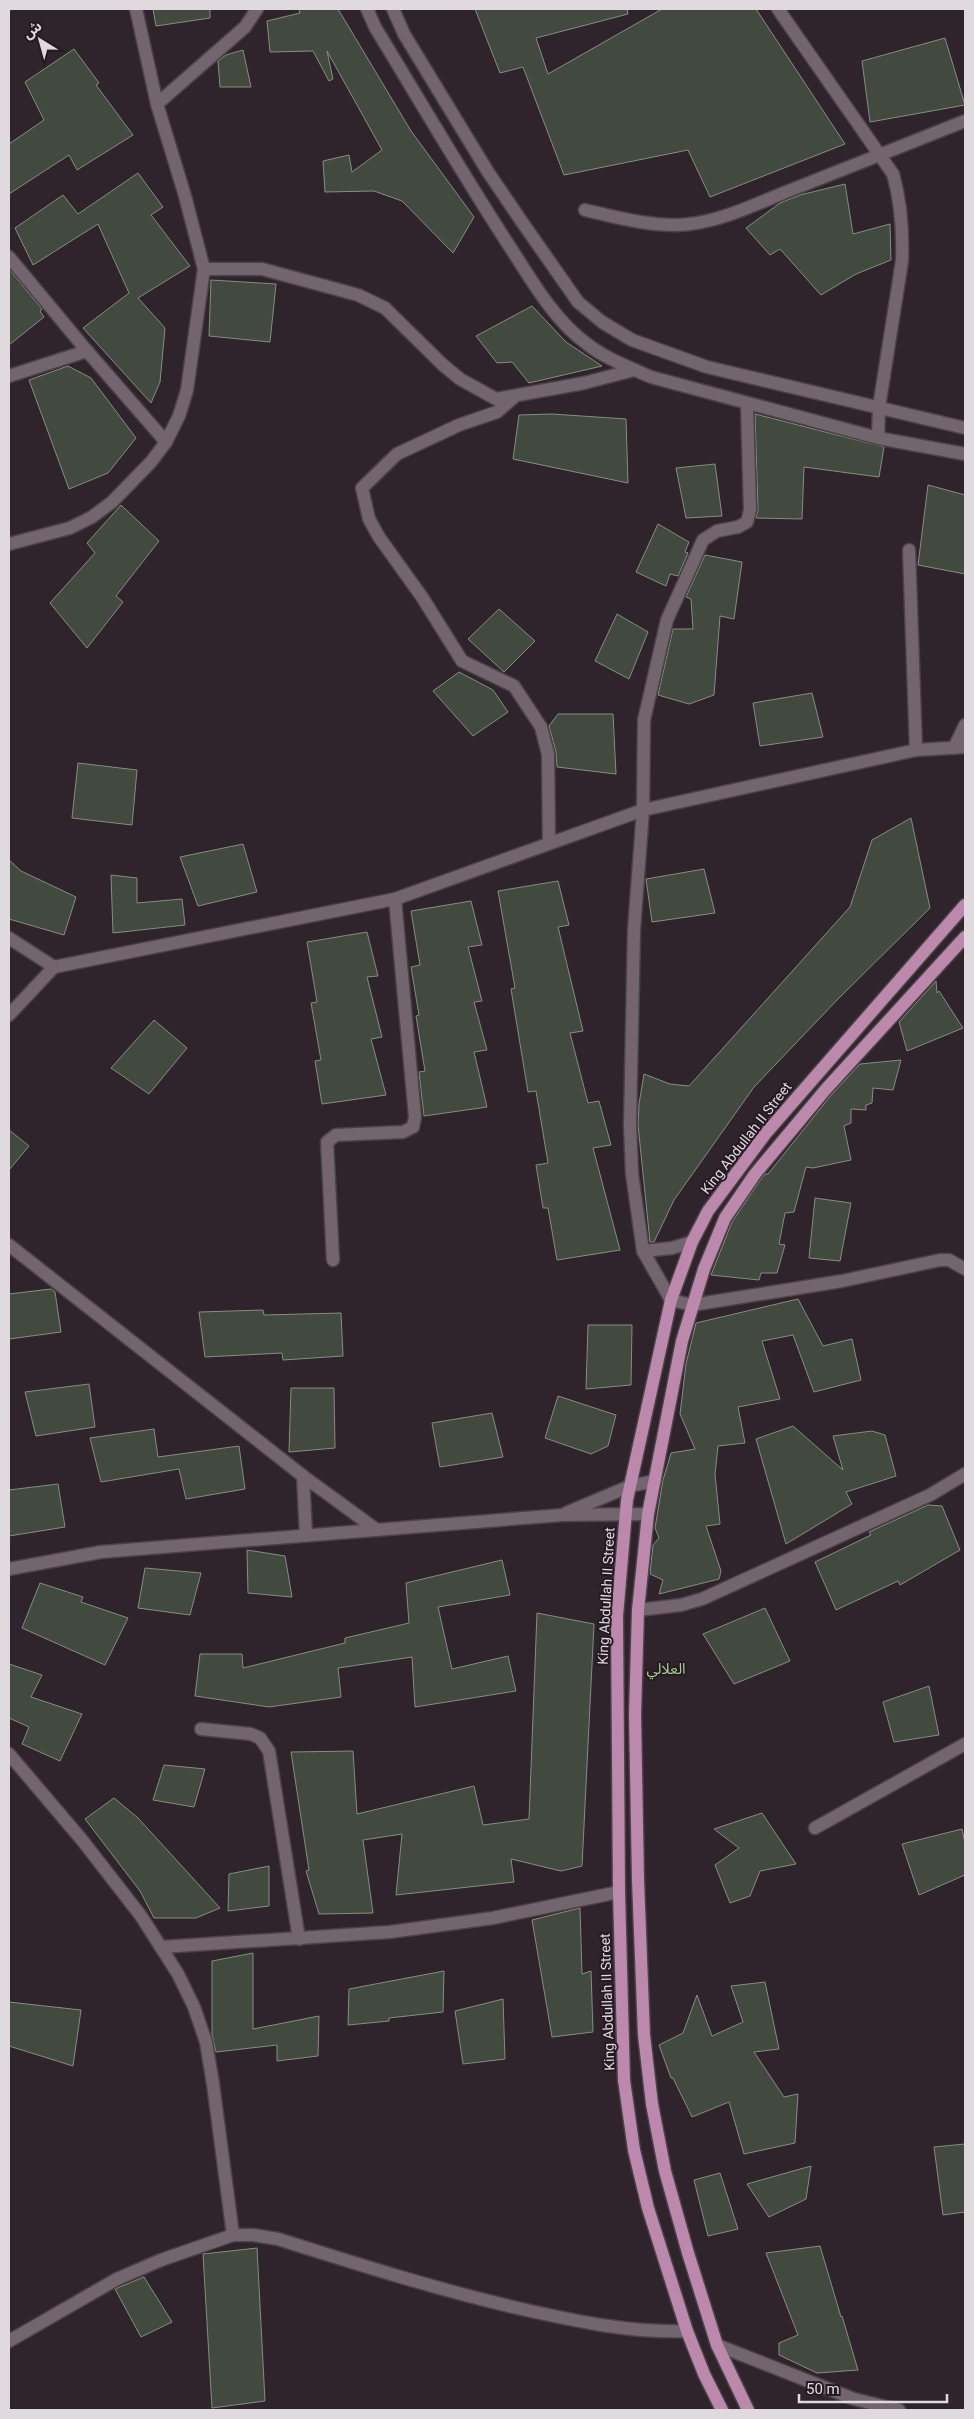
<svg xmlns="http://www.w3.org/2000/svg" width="974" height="2419" viewBox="0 0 974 2419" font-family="Roboto,'Noto Sans Arabic',sans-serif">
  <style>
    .building { fill: #424a3f; stroke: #858e81 }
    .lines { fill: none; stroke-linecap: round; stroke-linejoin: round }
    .minor-casing { stroke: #4b4249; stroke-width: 15 }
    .major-casing { stroke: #4b4249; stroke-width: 15 }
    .minor { stroke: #73656e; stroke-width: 12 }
    .major { stroke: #bc89ac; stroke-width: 12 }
    .labels { text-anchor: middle; stroke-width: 4; stroke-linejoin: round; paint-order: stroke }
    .street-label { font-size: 14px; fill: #e0d9de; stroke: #251a21 }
    .neighbourhood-label { font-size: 15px; fill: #a1ce8d; stroke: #251a21 }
  </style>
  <rect width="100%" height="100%" fill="#2f242b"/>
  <g class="building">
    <path d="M153,9H210V18L156,26Z"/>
    <path d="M299,9H338L411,131L474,217L453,253L402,201L374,191L325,192L323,161L349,155L352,172L382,150L327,51L333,79L329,81L313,51L270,52L267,21L300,13Z"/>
    <path d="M475,9H627L628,14L536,38L548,74L662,9H756L845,144L710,197L688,150L564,175L523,67L500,73Z"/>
    <path d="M945,38L965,105L870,122L862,61Z"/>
    <path d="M74,49L99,83L96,85L133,135L77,170L69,155L9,194V144L44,120L25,82Z"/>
    <path d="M243,50L251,87H220L218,61L226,55Z"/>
    <path d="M138,173L163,207L151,215L190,266L138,298L165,328L160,382L151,403L83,328L129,293L98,224L33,265L15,228L63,195L78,214Z"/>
    <path d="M845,184L853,234L890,224L891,260L856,274L821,295L780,249L770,255L746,228L780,203L800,195Z"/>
    <path d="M9,269L42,309L40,311L44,317L9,345Z"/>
    <path d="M211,280L276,284L270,342L209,336Z"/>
    <path d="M532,306L566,342L602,366L529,383L512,362L497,363L476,336Z"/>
    <path d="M68,366L91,378L136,438L108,473L69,489L29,380Z"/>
    <path d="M552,414L626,419L628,483L513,459L519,415Z"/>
    <path d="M755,414L884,447L879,477L804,467L802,519L756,518L758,510Z"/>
    <path d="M715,464L722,516L686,518L676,468Z"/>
    <path d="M928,485L965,495V574L918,565Z"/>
    <path d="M121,505L159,541L116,596L123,602L87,648L50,603L95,553L87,543Z"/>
    <path d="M658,524L689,542L685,552L688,553L678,576L670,574L666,586L636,572Z"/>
    <path d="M705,555L742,562L734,619L720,616L714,695L689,704L658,695L673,629H693L691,599L686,597Z"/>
    <path d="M499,609L535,641L504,672L468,639Z"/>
    <path d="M617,614L648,632L629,679L595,661Z"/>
    <path d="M459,672L493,690L508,712L473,736L433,691Z"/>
    <path d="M812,693L823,737L760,746L753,703Z"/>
    <path d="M558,714H613L616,774L557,767L556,752L549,726Z"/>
    <path d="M78,763L137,770L132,825L72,818Z"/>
    <path d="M911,818L930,908L838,999L754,1087L674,1200L654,1242H650L638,1125L639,1104L644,1074L670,1084L689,1086L850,907L872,840Z"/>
    <path d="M243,844L257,892L198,906L180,857Z"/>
    <path d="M9,860L21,871L76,897L64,935L9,919Z"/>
    <path d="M704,869L715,913L652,922L646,879Z"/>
    <path d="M111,875L137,878V903L182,899L185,925L113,933Z"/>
    <path d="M558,881L569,925L558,927L583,1031L570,1033L588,1103L599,1101L611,1145L593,1148L620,1250L557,1260L548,1208H543L536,1165L548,1163L536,1091L528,1092L511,989L515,988L498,891Z"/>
    <path d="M471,901L482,945L468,947L482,1001L474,1002L487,1050L474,1052L487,1107L424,1116L419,1072L425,1071L416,1016L419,1015L411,967L420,965L411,911Z"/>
    <path d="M367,932L378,976L367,977L382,1037L371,1039L386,1095L322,1104L315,1061L321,1060L311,1003L317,1002L307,942Z"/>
    <path d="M936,981L937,993L939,991L963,1028L907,1051L899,1022Z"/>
    <path d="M154,1020L187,1048L149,1094L111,1068Z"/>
    <path d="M901,1060L893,1090L873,1088L872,1103L866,1105V1110L851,1109V1123L844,1126L851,1160L813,1168L806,1167L794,1212L785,1213L779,1244L785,1245L777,1273H761L759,1280L711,1275L732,1222L761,1179L765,1174H768L832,1094L860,1064Z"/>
    <path d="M9,1130L29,1146L9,1170Z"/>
    <path d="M815,1198L851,1203L840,1261L809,1258Z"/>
    <path d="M51,1289L55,1292L61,1332L9,1339V1294Z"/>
    <path d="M798,1299L823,1346L852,1339L861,1380L814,1392L793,1335L762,1341L780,1399L738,1407L745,1443L718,1446L715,1474L720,1524L706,1526L721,1571L719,1579L659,1594L663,1580L650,1574L653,1545L659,1538L655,1528L663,1480L671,1453L695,1449L680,1414L686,1364L696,1323Z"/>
    <path d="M263,1310L264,1315L341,1313L343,1356L283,1360L282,1353L205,1357L199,1312Z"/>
    <path d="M588,1325H632L631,1385L586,1389Z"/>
    <path d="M89,1384L95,1427L36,1436L25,1392Z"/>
    <path d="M291,1388H334L335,1448L289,1452Z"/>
    <path d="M558,1396L616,1415L608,1446L591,1454L545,1438Z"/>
    <path d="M492,1413L503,1457L440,1467L432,1423Z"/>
    <path d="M793,1426L843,1470L833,1436L872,1431L885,1435L896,1476L846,1492L852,1504L786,1544L756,1439Z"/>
    <path d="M154,1429L158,1457L239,1446L245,1489L186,1499L179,1469L101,1482L90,1438Z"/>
    <path d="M58,1484L65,1527L9,1536V1490Z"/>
    <path d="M928,1505L942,1506L960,1550L900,1585L898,1581L836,1610L815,1562L871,1535L869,1532Z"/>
    <path d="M247,1550L285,1556L292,1597L248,1593Z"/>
    <path d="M502,1560L510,1595L438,1607L452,1669L508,1656L516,1691L415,1707L412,1657L338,1668L341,1697L269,1707L195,1696L200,1654H242L243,1668L345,1643V1638L409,1623L406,1583Z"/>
    <path d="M145,1568L201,1573L190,1615L138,1608Z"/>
    <path d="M40,1583L83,1597L81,1602L128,1618L105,1665L22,1628Z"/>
    <path d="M765,1608L790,1661L734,1684L703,1634Z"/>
    <path d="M537,1613L594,1624L582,1866L561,1871L511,1859L514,1882L396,1895L402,1834L363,1840L373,1913L319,1914L306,1871L309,1870L291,1752L353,1751L357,1814L474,1786L483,1825L529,1819Z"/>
    <path d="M9,1664L42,1675L31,1697L82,1714L60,1761L22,1744L29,1727L9,1718Z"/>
    <path d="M929,1686L939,1735L894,1742L883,1702Z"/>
    <path d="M164,1765L205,1769L194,1807L153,1800Z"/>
    <path d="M114,1798L138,1818L220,1908L196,1918H154L140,1891L85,1819Z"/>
    <path d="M762,1813L796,1864L760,1871L750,1896L730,1903L715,1865L739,1848L714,1829Z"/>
    <path d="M962,1829L965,1843V1875L919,1895L902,1844Z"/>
    <path d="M269,1866V1906L228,1911L229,1874Z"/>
    <path d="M580,1908L582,1974L591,1971L593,2032L552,2037L532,1920Z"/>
    <path d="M253,1953V2029L319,2016L318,2056L277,2061V2045L216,2052L212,2035V1961Z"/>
    <path d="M444,1971L443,2012L389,2018V2021L348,2025L349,1989Z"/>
    <path d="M765,1982L779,2049L754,2052L784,2097L798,2094L795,2143L744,2154L729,2102L692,2117L673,2078H671L659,2045L683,2033L697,1995L712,2036L743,2022L731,1986Z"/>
    <path d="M503,1999L505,2059L463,2064L455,2011Z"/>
    <path d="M9,2002L81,2010L73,2066L9,2046Z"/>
    <path d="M965,2144V2212L943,2215L934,2147Z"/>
    <path d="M811,2166L806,2199L769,2217L747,2184Z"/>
    <path d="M720,2173L738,2229L708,2236L694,2180Z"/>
    <path d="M820,2246L841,2317L842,2316L858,2370L817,2373L779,2355V2343L798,2335L766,2253Z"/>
    <path d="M257,2248L265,2401L212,2408L203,2254Z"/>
    <path d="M144,2277L172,2322L141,2337L115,2289Z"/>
  </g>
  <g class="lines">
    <defs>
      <g id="minor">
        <path d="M367,9L375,27C420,101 463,175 510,247C532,281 554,320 587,344C606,359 629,367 651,377L878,438L965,454"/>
        <path d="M393,9L404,34L488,172L522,222L578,302L602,322L632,340L707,367L965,428"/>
        <path d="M778,9L893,174C901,202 903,232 902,261L879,407L878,438"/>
        <path d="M157,104L245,27L257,9"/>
        <path d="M585,210C619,218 656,228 690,224C725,220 760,202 791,190C849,167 907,144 965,121"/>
        <path d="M9,257L87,351L166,442"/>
        <path d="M204,269H262L358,295L385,308L443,365L460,379L496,399L584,383L634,370"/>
        <path d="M9,376L87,351"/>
        <path d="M513,398L497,412L459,425L397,454L362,488L369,519L379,537L422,597L462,661L514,686L541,727L548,754L549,843"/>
        <path d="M747,404L750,510L747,522L738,527L717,531L703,540L667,620L644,720L643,810L634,930L630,1125L632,1174L643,1251L671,1300L692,1305L842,1281L940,1260H949L965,1269"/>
        <path d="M9,544L70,528L92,517L112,502L151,462L166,442L179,416L187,390L204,269L185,196L157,104L136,9"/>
        <path d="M909,550L916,750"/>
        <path d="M954,748L965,725"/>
        <path d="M9,938L54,967L395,899L643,810L916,750L965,747"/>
        <path d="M9,1015L54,967"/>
        <path d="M9,1245L303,1476L377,1530"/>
        <path d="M643,1251L672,1248L692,1242"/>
        <path d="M333,1260L327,1142L336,1135L403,1132L413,1127L415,1117L395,899"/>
        <path d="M303,1476L306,1535"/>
        <path d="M566,1513L630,1486L655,1481"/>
        <path d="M9,1569L101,1552L562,1515L648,1514"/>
        <path d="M638,1610L681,1605L702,1599L930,1495L965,1474"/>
        <path d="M201,1729L251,1734L260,1738L269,1751L299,1939"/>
        <path d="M9,1754L82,1840L141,1916L178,1974L194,2007L206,2042L213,2084L233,2235"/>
        <path d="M815,1828L965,1744"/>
        <path d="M161,1947L390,1932L493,1918L619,1892"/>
        <path d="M9,2341L117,2279L161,2260L233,2235H253L278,2239C360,2265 442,2291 526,2310C580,2322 632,2333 687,2331"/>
        <path d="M717,2345L854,2399L899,2410"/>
      </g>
      <g id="major">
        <path d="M722,2410L704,2374L687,2331L648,2208L634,2150L624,2080L619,1892L617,1616L627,1500L671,1300L692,1242L708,1211L766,1133L965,905"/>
        <path d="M748,2410L717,2345L688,2253L665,2171L652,2104L644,2035L638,1880L635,1714L638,1610L648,1514L682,1341L704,1269L725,1218L755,1174L826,1089L965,937"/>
      </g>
    </defs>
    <use href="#minor" class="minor-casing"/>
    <use href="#major" class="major-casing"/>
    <use href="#minor" class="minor"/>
    <use href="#major" class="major"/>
  </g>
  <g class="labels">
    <g class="street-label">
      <text transform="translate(746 1138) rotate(-52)" y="5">King Abdullah II Street</text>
      <text transform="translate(606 1596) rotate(-87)" y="5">King Abdullah II Street</text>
      <text transform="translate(607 2002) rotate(-92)" y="5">King Abdullah II Street</text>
    </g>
    <g class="neighbourhood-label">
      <text x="666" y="1674">العلالي</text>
    </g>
  </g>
  <rect width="974" height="2419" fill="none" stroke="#e0d9de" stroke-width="20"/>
  <g transform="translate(40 40) rotate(323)" stroke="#251a21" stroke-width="4" paint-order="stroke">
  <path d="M0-4L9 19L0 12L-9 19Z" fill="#e0d9de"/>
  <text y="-8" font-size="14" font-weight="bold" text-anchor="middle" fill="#e0d9de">ش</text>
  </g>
  <path d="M799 2394v8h148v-8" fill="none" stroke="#e0d9de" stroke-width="2.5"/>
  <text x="806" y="2394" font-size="15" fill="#e0d9de" stroke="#251a21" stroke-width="4" paint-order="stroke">50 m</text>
</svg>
